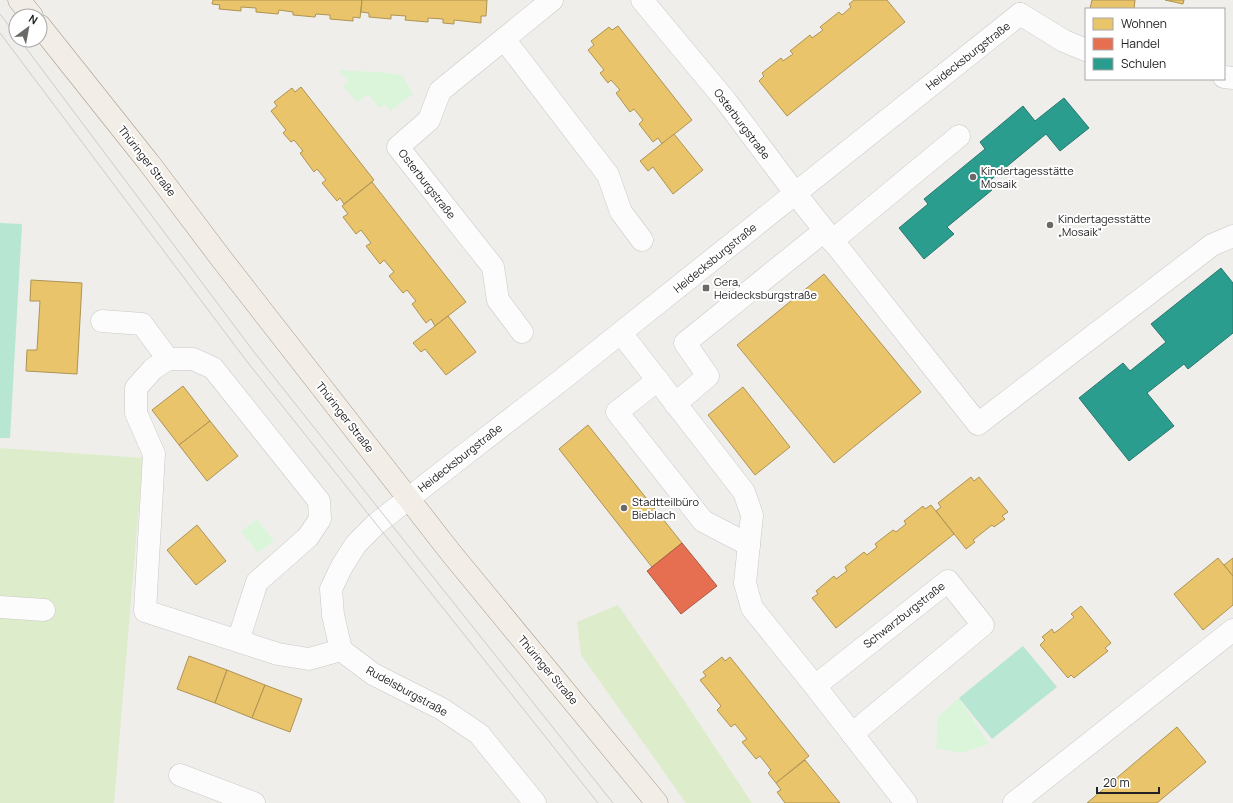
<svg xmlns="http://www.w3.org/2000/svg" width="1233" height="803" viewBox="0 0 1233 803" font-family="Manrope,sans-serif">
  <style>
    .grass { fill: #ddeccb }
    .park { fill: #daf5da }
    .pitch { fill: #b7e6d2 }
    .homes { fill: #e9c46a; stroke: #ad9354 }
    .shops { fill: #e76f51; stroke: #ac5843 }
    .schools { fill: #2a9d8f; stroke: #28786e }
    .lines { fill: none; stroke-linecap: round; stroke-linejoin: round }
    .minor-casing { stroke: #c9c8c7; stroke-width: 23 }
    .major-casing { stroke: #a79c86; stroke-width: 23 }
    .minor { stroke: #fdfcfc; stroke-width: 22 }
    .major { stroke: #f3ede7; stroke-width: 22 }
    .tram { stroke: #ccc; stroke-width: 1 }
    .poi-dot { fill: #6a6968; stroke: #fff; stroke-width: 1.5 }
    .labels { text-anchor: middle; stroke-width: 4; stroke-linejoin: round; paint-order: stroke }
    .street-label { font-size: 11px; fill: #222; stroke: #fff }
    .poi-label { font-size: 11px; fill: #222; stroke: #fff; text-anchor: start }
  </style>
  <rect width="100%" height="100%" fill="#f0eeeb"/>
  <g class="grass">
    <path d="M0,448L143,458L114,803H0Z"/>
    <path d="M618,605L683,699L752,803H686L581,655L577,622Z"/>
  </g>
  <g class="park">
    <path d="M338,70L390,73L402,75L413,94L390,111L385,104L380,108L368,94L357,102L343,86L349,81Z"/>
    <path d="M257,519L274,541L258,553L241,531Z"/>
    <path d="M959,698L989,744L961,753L936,748L938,717Z"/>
  </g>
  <g class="pitch">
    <path d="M0,223L22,224L10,438H0Z"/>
    <path d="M1023,646L1057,687L992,739L959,698Z"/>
  </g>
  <g class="homes">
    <path d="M213,0H362L360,18L353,17V21L330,19V15L316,14L315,17L293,15V12L279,10L278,14L256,12V8L241,7V11L219,9L220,5L212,4Z"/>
    <path d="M362,0H487L486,16H481V23L454,20V24L443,23V19L428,18V22L405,20L406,16L391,15V19L369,17V13L361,12Z"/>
    <path d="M854,0H887L905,22L787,116L759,81L764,76L762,73L781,58L783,61L793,54L790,51L810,35L812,38L823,30L820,27L839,12L842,15L851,7L849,4Z"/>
    <path d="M1092,0H1135L1134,9H1090Z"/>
    <path d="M1165,0H1184L1183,4Z"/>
    <path d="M618,26L692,120L662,144L658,138L653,142L639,124L643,120L634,109L630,112L616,93L620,90L611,80L608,83L600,73L604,70L588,50L594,45L591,41L609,27L612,30Z"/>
    <path d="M301,87L374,180L344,204L340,198L337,201L322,183L326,180L317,169L314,172L300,153L303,151L294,140L291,142L283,133L286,130L271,111L277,106L274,102L292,88L295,92Z"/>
    <path d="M674,134L703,170L673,194L653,167L648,171L640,161Z"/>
    <path d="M372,182L466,302L435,326L431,319L426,323L412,304L416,301L407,290L403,293L389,276L394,272L384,260L380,264L366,246L371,243L361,230L356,234L343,217L348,214L342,206Z"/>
    <path d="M824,274L921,392L834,463L737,345Z"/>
    <path d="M31,280L82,283L77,374L26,371L27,350H37L40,301H30Z"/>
    <path d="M448,316L476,352L446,375L425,349L421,352L413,343Z"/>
    <path d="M183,386L210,421L179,445L152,410Z"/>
    <path d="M743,387L790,447L755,475L708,415Z"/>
    <path d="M210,421L238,456L207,481L179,445Z"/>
    <path d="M588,425L682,543L652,567L559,449Z"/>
    <path d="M971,477L974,481L979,477L1008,512L1002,516L1005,519L994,527L992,525L973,540L975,542L966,549L936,511L941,507L938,503Z"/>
    <path d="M931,505L954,534L836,628L812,598L818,594L816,591L834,576L836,579L847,571L845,567L864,552L867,555L877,547L875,544L893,530L896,532L906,524L904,521L923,506L925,509Z"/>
    <path d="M197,525L226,561L196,585L167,550Z"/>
    <path d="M1218,558L1233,576V605L1203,630L1174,594Z"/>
    <path d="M1233,558V576L1224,565Z"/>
    <path d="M1081,606L1111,643L1105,648L1108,651L1074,678L1071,675L1068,678L1040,645L1045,640L1042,637L1052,629L1054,633L1060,629L1074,617L1071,614Z"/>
    <path d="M189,656L227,670L215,703L177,689Z"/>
    <path d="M722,657L725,661L730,657L809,756L776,783L768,773L771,770L760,756L756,759L742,742L747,739L735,724L731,727L717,710L721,706L700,680L706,676L703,672Z"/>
    <path d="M227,670L265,685L252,718L215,703Z"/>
    <path d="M265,685L302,699L290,732L252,718Z"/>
    <path d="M1177,727L1206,762L1157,803H1087Z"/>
    <path d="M805,760L840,803H785L777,792L781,790L776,783Z"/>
  </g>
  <path class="shops" d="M682,543L717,586L681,614L647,571Z"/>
  <g class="schools">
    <path d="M1064,98L1089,128L1060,151L1046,134L987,183L992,190L947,227L954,234L924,259L899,228L928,204L924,199L985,149L980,142L1023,106L1035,121Z"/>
    <path d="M1221,268L1233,283V333L1188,369L1184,364L1147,393L1174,426L1129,461L1079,398L1123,363L1130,371L1166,342L1151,324Z"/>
  </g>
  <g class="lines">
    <defs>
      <g id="minor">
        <path d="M642,0L726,101L795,193L978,424L1212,245L1233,236"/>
        <path d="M1020,14L1064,41L1086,50"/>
        <path d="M504,39L608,175L621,212L642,240"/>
        <path d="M1224,77L1233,78"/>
        <path d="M832,241L959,136"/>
        <path d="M102,321L142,324L168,359"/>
        <path d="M522,332L498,300L493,267L398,147L429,120L440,91L552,0"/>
        <path d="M621,333L744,492L752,515L745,583L752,608L815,686L906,803"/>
        <path d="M658,380L617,412L703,521L749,545"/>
        <path d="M675,404L708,376L685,343L824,231"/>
        <path d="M0,607L44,610"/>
        <path d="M238,641L257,582L308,537L320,519L319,501L213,368L193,359H168L153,369L136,388V413L154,454L145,611L278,654L309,659L341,650"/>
        <path d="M815,686L948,581L983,625L852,734"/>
        <path d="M180,775L254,803"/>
        <path d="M535,803L479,734L442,709L373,674L341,650L333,615L331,589L342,566L356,544L376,524L468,452L564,378L1020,14"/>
        <path d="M1014,803L1233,630"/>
      </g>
      <g id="major">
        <path d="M19,0L32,16"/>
        <path d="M40,26L149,163L220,257L451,553L657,803"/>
      </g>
    </defs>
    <use href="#minor" class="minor-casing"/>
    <use href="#major" class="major-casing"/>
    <use href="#minor" class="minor"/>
    <use href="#major" class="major"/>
    <g class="tram">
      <path d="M0,14L16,35"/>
      <path d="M0,33L245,359L598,803"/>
      <path d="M20,40L254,352L613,803"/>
    </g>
  </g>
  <g class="poi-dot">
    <circle cx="973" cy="177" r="4"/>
    <circle cx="1050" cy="225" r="4"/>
    <rect x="702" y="284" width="8" height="8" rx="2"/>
    <circle cx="624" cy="508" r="4"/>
  </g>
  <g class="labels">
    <g class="street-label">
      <text transform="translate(968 56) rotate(-38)" y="4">Heidecksburgstraße</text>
      <text transform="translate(742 124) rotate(53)" y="4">Osterburgstraße</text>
      <text transform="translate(147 161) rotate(52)" y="4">Thüringer Straße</text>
      <text transform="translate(427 184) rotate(52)" y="4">Osterburgstraße</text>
      <text transform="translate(715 258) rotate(-39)" y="4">Heidecksburgstraße</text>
      <text transform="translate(345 417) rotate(52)" y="4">Thüringer Straße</text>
      <text transform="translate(460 458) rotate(-38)" y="4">Heidecksburgstraße</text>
      <text transform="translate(904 615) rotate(-38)" y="4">Schwarzburgstraße</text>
      <text transform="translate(548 670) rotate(50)" y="4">Thüringer Straße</text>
      <text transform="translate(407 691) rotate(29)" y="4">Rudelsburgstraße</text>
    </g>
    <g class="poi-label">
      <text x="981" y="175">Kindertagesstätte<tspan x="981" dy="13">Mosaik</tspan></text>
      <text x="1058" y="223">Kindertagesstätte<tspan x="1058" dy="13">„Mosaik“</tspan></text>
      <text x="714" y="286">Gera,<tspan x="714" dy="13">Heidecksburgstraße</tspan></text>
      <text x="632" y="506">Stadtteilbüro<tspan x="632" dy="13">Bieblach</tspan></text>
    </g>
  </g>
  <rect x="1085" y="8" width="140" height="72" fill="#ffffff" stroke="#a7a7a7"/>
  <rect x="1093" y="18" width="20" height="12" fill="#e9c46a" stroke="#a7a7a7"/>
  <text x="1121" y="28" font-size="12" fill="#222222">Wohnen</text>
  <rect x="1093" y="38" width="20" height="12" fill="#e76f51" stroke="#a7a7a7"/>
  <text x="1121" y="48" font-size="12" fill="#222222">Handel</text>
  <rect x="1093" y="58" width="20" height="12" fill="#2a9d8f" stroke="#a7a7a7"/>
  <text x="1121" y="68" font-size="12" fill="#222222">Schulen</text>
  <g transform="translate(28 28) rotate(32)"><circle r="19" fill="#ffffff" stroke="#a7a7a7"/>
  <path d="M0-3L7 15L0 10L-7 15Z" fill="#6a6968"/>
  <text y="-6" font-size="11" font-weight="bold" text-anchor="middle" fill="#222222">N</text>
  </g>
  <path d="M1097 787v6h62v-6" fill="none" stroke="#222222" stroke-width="2"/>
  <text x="1103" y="787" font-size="12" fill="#222222" stroke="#ffffff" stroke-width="3" paint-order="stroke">20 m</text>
</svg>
